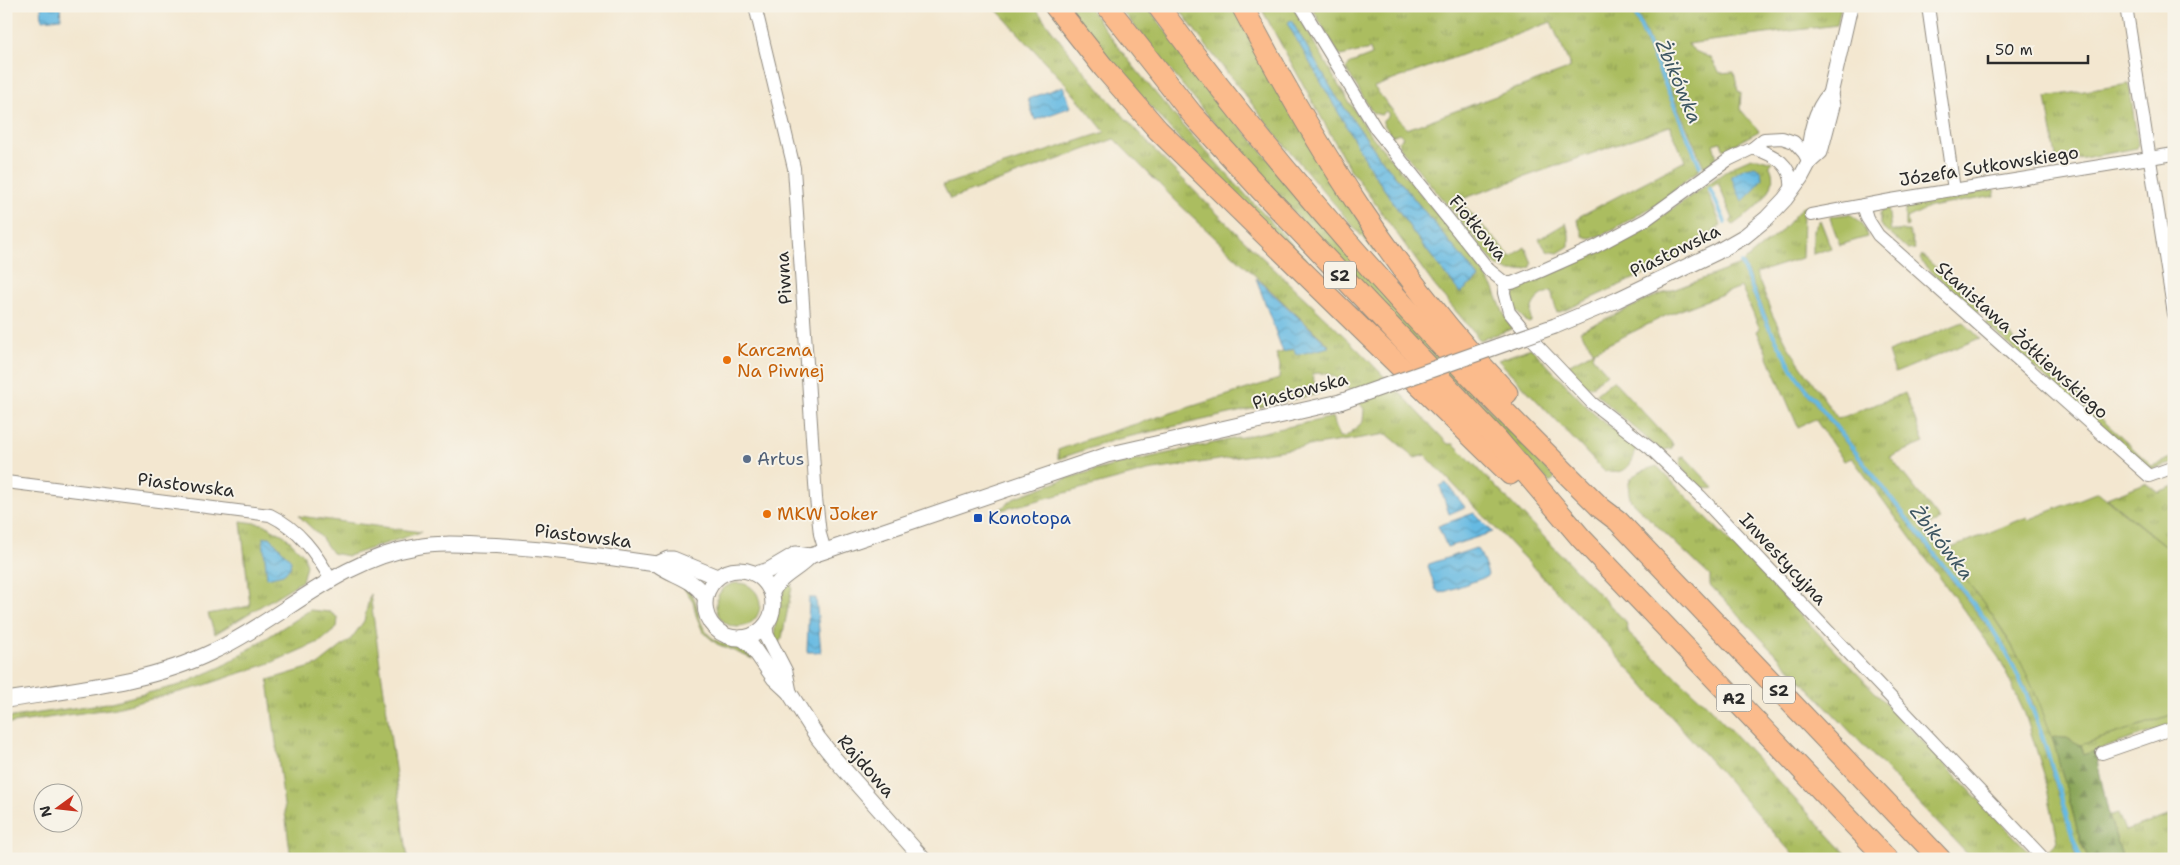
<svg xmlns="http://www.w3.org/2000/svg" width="2180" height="865" viewBox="0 0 2180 865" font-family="'Shantell Sans',sans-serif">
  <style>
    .grass { fill: url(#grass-tufts); stroke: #6b7446; fill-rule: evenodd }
    .forest { fill: url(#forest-firs); stroke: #5a6841 }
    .green { fill: #abbd61; stroke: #6b7446 }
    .water { fill: url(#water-waves); stroke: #487286 }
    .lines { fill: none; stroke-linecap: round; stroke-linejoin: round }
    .stream { stroke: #66bae2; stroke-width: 4 }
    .minor-casing { stroke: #8f897e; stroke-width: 14 }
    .tertiary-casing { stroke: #8f897e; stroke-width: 17 }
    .motorway-casing { stroke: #8f897e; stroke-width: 23 }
    .minor { stroke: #fff; stroke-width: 12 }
    .tertiary { stroke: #fff; stroke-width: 15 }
    .motorway { stroke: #fbbb8c; stroke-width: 21 }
    .tertiary-bridge-casing { stroke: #8f897e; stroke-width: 17; stroke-linecap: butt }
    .tertiary-bridge { stroke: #fff; stroke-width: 15 }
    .food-dot { fill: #e8710a; stroke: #f7f3e8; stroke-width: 2 }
    .service-dot { fill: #5c6f8a; stroke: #f7f3e8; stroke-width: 2 }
    .transit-dot { fill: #1a4fb4; stroke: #f7f3e8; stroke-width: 2 }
    .labels { text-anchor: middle; stroke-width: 4; stroke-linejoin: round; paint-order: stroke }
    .shield { fill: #f7f3e8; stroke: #686764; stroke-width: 1 }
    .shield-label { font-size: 16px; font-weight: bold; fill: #2b2b2b }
    .street-label { font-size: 18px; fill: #2b2b2b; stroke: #f7f3e8 }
    .food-label { font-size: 18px; fill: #c56008; stroke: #f7f3e8; text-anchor: start }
    .service-label { font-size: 18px; fill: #4e5e75; stroke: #f7f3e8; text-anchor: start }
    .transit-label { font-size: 18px; fill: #164399; stroke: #f7f3e8; text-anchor: start }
    .water-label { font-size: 19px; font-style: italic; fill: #3d5662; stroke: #f7f3e8 }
  </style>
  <defs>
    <pattern id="grass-tufts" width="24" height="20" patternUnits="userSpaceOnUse" patternTransform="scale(1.25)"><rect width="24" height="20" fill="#abbd61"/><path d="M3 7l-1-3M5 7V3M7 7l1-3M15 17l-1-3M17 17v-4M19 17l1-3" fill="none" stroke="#8b9a50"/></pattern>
    <pattern id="forest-firs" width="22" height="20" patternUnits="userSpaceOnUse" patternTransform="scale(1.25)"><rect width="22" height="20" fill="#88a457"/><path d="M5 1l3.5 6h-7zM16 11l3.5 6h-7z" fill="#6f8648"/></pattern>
    <pattern id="water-waves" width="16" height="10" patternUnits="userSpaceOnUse" patternTransform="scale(1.25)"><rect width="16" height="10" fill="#66bae2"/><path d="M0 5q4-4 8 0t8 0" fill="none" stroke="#5497b7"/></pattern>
  </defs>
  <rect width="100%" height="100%" fill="#f7f3e8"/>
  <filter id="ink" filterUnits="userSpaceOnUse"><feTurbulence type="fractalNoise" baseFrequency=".02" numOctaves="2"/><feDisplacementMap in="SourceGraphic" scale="10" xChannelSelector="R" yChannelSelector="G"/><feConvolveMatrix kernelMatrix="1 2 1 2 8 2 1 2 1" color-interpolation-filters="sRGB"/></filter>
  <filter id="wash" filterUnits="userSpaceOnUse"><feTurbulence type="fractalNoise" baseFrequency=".0096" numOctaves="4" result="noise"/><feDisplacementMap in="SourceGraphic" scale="20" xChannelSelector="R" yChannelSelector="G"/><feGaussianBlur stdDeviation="1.12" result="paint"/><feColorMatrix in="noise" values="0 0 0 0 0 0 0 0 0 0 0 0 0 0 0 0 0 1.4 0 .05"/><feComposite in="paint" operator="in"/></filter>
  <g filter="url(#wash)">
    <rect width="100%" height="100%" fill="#f3e7d0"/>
    <g class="grass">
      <path d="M993,6H1034C1116,120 1218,215 1319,312C1364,354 1406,399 1448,444H1454L1468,458L1626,622L1629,634L1706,704L1851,859H1797L1607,644L1425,455L1415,458L1387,434L1147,471L998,511L1016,497L1068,478L1119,464L1333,417L1339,437H1345L1363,422L1364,409C1350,392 1337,368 1312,374L1318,394L1114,440L1058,459V450L1088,439L1279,379L1280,366L1276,354L1294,349L1330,346L1178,203L1114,139L950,199L943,185L1105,132L1062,80Z"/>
      <path d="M1067,6H1088C1153,98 1231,179 1307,260L1305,263L1184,144L1118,71Z"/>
      <path d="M1118,6H1147L1220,102L1414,330L1555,478L1550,483L1325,247L1206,114Z"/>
      <path d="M1177,6H1232L1377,249L1375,252L1281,141L1207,47Z"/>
      <path d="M1260,6H1293L1340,88L1370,134L1471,254L1494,289L1503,312L1512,329L1480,340L1434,285L1348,166ZM1336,96L1379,156L1479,278L1460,293L1415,235L1372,171Z"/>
      <path d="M1311,6H1630L1700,170L1690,176L1664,200L1603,235L1589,238L1583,236L1577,220L1580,216L1685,161L1670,126L1459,200L1511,257L1525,247L1532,263L1531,267C1517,273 1507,273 1495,264L1399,146L1398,142L1403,137L1399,133L1392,136L1383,123V120L1389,115L1386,111L1381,115L1373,113L1346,69L1351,63L1372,55L1370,49L1341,56L1338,53ZM1551,22L1571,68L1407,129L1374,87Z"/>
      <path d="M1634,6H1841L1837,25L1687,44L1695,51L1711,58L1720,73L1734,72L1738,91L1741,92L1740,109L1759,131L1724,150L1721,142L1713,144L1717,158L1704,167Z"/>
      <path d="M2129,84L2138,145L2137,148L2057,163L2046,97Z"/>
      <path d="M1751,158H1758L1772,162L1769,165C1784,190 1749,213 1733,225L1730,221L1733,219L1718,183L1707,190L1721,225L1717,227L1720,232L1689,249L1670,262L1570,308L1557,313L1551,291C1536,296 1529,306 1531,322L1528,323L1514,309L1513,298L1517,290L1635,235L1735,165Z"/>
      <path d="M1994,190L1995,196L1930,207L1907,218L1908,226L1905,227V204Z"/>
      <path d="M1829,205L1803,210L1802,258L1756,273L1772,314L1789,348L1838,419L1905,393L1924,443L1890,457L1940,520L1925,526C1957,567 1990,608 2016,653C2050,711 2065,779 2081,843L2089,859H2083L2076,845L2032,701L2007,650L1980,610L1796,373L1773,332L1743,262L1780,232L1803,206Z"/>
      <path d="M1888,207L1891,231H1909L1915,249L1908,250L1880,225V213Z"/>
      <path d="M1820,220L1831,248L1813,254V230Z"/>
      <path d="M1566,223L1569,234V246L1558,253L1547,251L1539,239Z"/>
      <path d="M1922,255L1982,309L1978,312L1975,311L1924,265L1920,259Z"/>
      <path d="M1740,265L1766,325L1800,384L1992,632L2013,666L2030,702L2078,859H2054L2047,852L2058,841L2044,774L2025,714L1999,658L1852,458L1844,461L1815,419L1798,427L1757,331L1760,329L1741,287L1665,316L1594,351L1592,356L1607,373L1593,386H1587L1566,366L1594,351L1580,331L1651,298Z"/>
      <path d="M1992,318L2014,338V342L2067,390H2073L2079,395L2080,399L2152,466L2174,457V463L2152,469L2145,467L1986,324Z"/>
      <path d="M1963,322L1980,338L1895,373L1888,352Z"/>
      <path d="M1531,348L1594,414L1636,447C1634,466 1622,478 1603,470L1498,360Z"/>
      <path d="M1613,380L1673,444L1672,448L1661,451L1596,394Z"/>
      <path d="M1684,456L1714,488C1698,492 1687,476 1680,464L1681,457Z"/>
      <path d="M1657,466L2036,859H1972L1710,585V576L1631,501C1623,476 1635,473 1657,466Z"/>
      <path d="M2145,483L2158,492L2174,486V553L2107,498Z"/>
      <path d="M299,516L421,532L348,556L332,553L321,537Z"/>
      <path d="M241,521L263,524L285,536L304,555L306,565L302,581L215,634L208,614L250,606Z"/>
      <path d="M788,582L792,587L782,638L776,646C771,632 780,595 788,582Z"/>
      <path d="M682,586C703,597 693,619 709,635C723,649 739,642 753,659L717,644L703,632L696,615L693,601Z"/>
      <path d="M370,594L408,859H291L268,680L318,665L351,639L364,621Z"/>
      <path d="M310,610L330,612L338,618L337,628L321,641L273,662L199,687L116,708L6,724V718L107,703L180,685L223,666Z"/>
      <path d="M2174,714V724L2084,755L2081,745Z"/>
      <path d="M2118,813L2125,831L2174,814V859H2123L2109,816Z"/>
    </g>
    <path class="forest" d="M2052,737L2067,738L2081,745L2084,755L2095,751L2109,816L2123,859H2089L2081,843Z"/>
    <g class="green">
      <path d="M1849,214C1859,219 1865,225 1867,237L1840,245L1830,218L1831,216Z"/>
      <path d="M2098,492L2174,553V714L2081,745L2067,738L2052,737C2042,709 2031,682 2017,655C1998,618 1969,585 1944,551L2027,517L2028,520Z"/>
      <circle cx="738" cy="605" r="22"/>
    </g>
    <g class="water">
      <path d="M41,6H60L61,18L42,20Z"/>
      <path d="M1291,20L1336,96L1379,156L1479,278L1460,293L1415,235L1372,171L1287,23Z"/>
      <path d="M1063,86L1071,107L1035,120L1028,99Z"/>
      <path d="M1755,166L1761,170L1762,178L1755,189L1742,202L1731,176L1745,168Z"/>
      <path d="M1256,278L1330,347L1296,355L1294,349L1283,352Z"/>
      <path d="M1446,483L1465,507L1449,514L1440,486Z"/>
      <path d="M1474,513L1493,532L1447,547L1438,526Z"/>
      <path d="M267,537H270L291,560L290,568L283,574L267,578L263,538Z"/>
      <path d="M1476,548L1481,555L1488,574L1486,577L1441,593L1436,590L1428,567L1429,564Z"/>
      <path d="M809,598H816L821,652H807Z"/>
    </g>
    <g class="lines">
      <g class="stream">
        <path d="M1632,6L1700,166"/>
        <path d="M1710,189L1725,222"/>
        <path d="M1741,263L1768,325L1797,377L1989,624C2034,692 2050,761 2073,838L2081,859"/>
      </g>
    </g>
  </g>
  <g filter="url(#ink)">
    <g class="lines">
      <defs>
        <g id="minor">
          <path d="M755,6L794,168L816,498L820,534L825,551"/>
          <path d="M1301,6L1376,129L1489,270L1505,283H1512L1541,271L1595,247L1647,219L1728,160L1753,148L1764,139L1782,138L1794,142L1804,153L1809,162"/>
          <path d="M1928,6L1954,190"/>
          <path d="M2126,6L2174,314"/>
          <path d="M1753,148C1774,155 1794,164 1791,190"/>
          <path d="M1863,205L1867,218L1878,235L2149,476L2174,467"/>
          <path d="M1811,215L1891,200L2174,154"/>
          <path d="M1505,283L1504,293L1509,312L1533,341L1592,403L1650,448L1700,496L2044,859"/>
          <path d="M6,482L270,515C299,529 316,553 331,580"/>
          <path d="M2102,753L2174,728"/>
        </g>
        <g id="tertiary">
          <path d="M1809,162C1809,138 1814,112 1830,94"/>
          <path d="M1555,326L1617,300L1717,252L1745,236L1767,218L1785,199L1801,177L1809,162L1820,152L1832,106L1830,94L1850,6"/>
          <path d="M657,564L668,559H673L717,577"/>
          <circle cx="739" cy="604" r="34"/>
          <path d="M756,574L769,570L796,554L810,556L825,551L1107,455L1340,402"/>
          <path d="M772,592C780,575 798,570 810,556"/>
          <path d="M765,627L766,635L785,672L789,692"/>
          <path d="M742,638L751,645L774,678L789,692L818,738L834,758L923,859"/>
          <path d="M6,700C75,689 149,683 212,652C281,620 338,560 416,547C436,543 457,544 477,545C537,546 597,556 657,564C675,577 692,577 705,597"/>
        </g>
        <g id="motorway">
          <path d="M1055,6L1104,68L1158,130L1510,474"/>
          <path d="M1107,6L1192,114L1259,188L1497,439L1581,538L1887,859"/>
          <path d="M1158,6C1254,136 1359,260 1470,376C1513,421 1557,464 1601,508L1618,521L1940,859"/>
          <path d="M1242,6C1317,149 1396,276 1507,393"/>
        </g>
      </defs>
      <use href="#minor" class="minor-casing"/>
      <use href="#tertiary" class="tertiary-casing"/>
      <use href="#motorway" class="motorway-casing"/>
      <use href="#minor" class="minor"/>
      <use href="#tertiary" class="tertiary"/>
      <use href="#motorway" class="motorway"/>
      <defs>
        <path id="tertiary-bridge" d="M1340,402L1555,326"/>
      </defs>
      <use href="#tertiary-bridge" class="tertiary-bridge-casing"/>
      <use href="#tertiary-bridge" class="tertiary-bridge"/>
    </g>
  </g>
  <g class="food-dot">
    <circle cx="727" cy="360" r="5"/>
    <circle cx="767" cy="514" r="5"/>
  </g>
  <circle class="service-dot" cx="747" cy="459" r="5"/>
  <rect class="transit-dot" x="973" y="513" width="10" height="10" rx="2.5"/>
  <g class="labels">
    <g class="shield">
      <rect x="1324" y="261.5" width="32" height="27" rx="4"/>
      <rect x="1763" y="676.5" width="32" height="27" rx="4"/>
      <rect x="1716.5" y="684.5" width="35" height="27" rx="4"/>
    </g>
    <g class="shield-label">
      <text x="1340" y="281">S2</text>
      <text x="1779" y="696">S2</text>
      <text x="1734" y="704">A2</text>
    </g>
    <g class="street-label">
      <text transform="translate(1989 166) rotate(-9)" y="6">Józefa Sułkowskiego</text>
      <text transform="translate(1478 228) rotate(50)" y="6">Fiołkowa</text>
      <text transform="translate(1675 251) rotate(-26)" y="6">Piastowska</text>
      <text transform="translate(784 278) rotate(-94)" y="6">Piwna</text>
      <text transform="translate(2022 340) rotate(42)" y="6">Stanisława Żółkiewskiego</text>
      <text transform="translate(1300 391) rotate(-15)" y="6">Piastowska</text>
      <text transform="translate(186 485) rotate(7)" y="6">Piastowska</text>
      <text transform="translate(583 536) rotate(7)" y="6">Piastowska</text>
      <text transform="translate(1783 559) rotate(47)" y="6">Inwestycyjna</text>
      <text transform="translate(866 766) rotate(49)" y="6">Rajdowa</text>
    </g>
    <g class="food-label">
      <text x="737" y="356">Karczma<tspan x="737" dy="21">Na Piwnej</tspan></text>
      <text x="777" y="520">MKW Joker</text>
    </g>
    <g class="service-label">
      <text x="757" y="465">Artus</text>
    </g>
    <g class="transit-label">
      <text x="988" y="524">Konotopa</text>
    </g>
    <g class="water-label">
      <text transform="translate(1679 81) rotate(67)" y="7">Żbikówka</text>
      <text transform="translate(1942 542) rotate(52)" y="7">Żbikówka</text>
    </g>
  </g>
  <rect width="2180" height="865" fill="none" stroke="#f7f3e8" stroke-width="25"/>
  <g transform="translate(58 808) rotate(255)"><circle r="24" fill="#f7f3e8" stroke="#a5a39c"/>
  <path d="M0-4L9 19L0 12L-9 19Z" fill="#c8321e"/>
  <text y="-8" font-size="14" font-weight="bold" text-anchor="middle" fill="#2b2b2b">N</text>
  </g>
  <path d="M1988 55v8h100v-8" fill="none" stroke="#2b2b2b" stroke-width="2.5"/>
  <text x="1995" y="55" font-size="15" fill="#2b2b2b" stroke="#f7f3e8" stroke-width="4" paint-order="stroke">50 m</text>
</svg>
